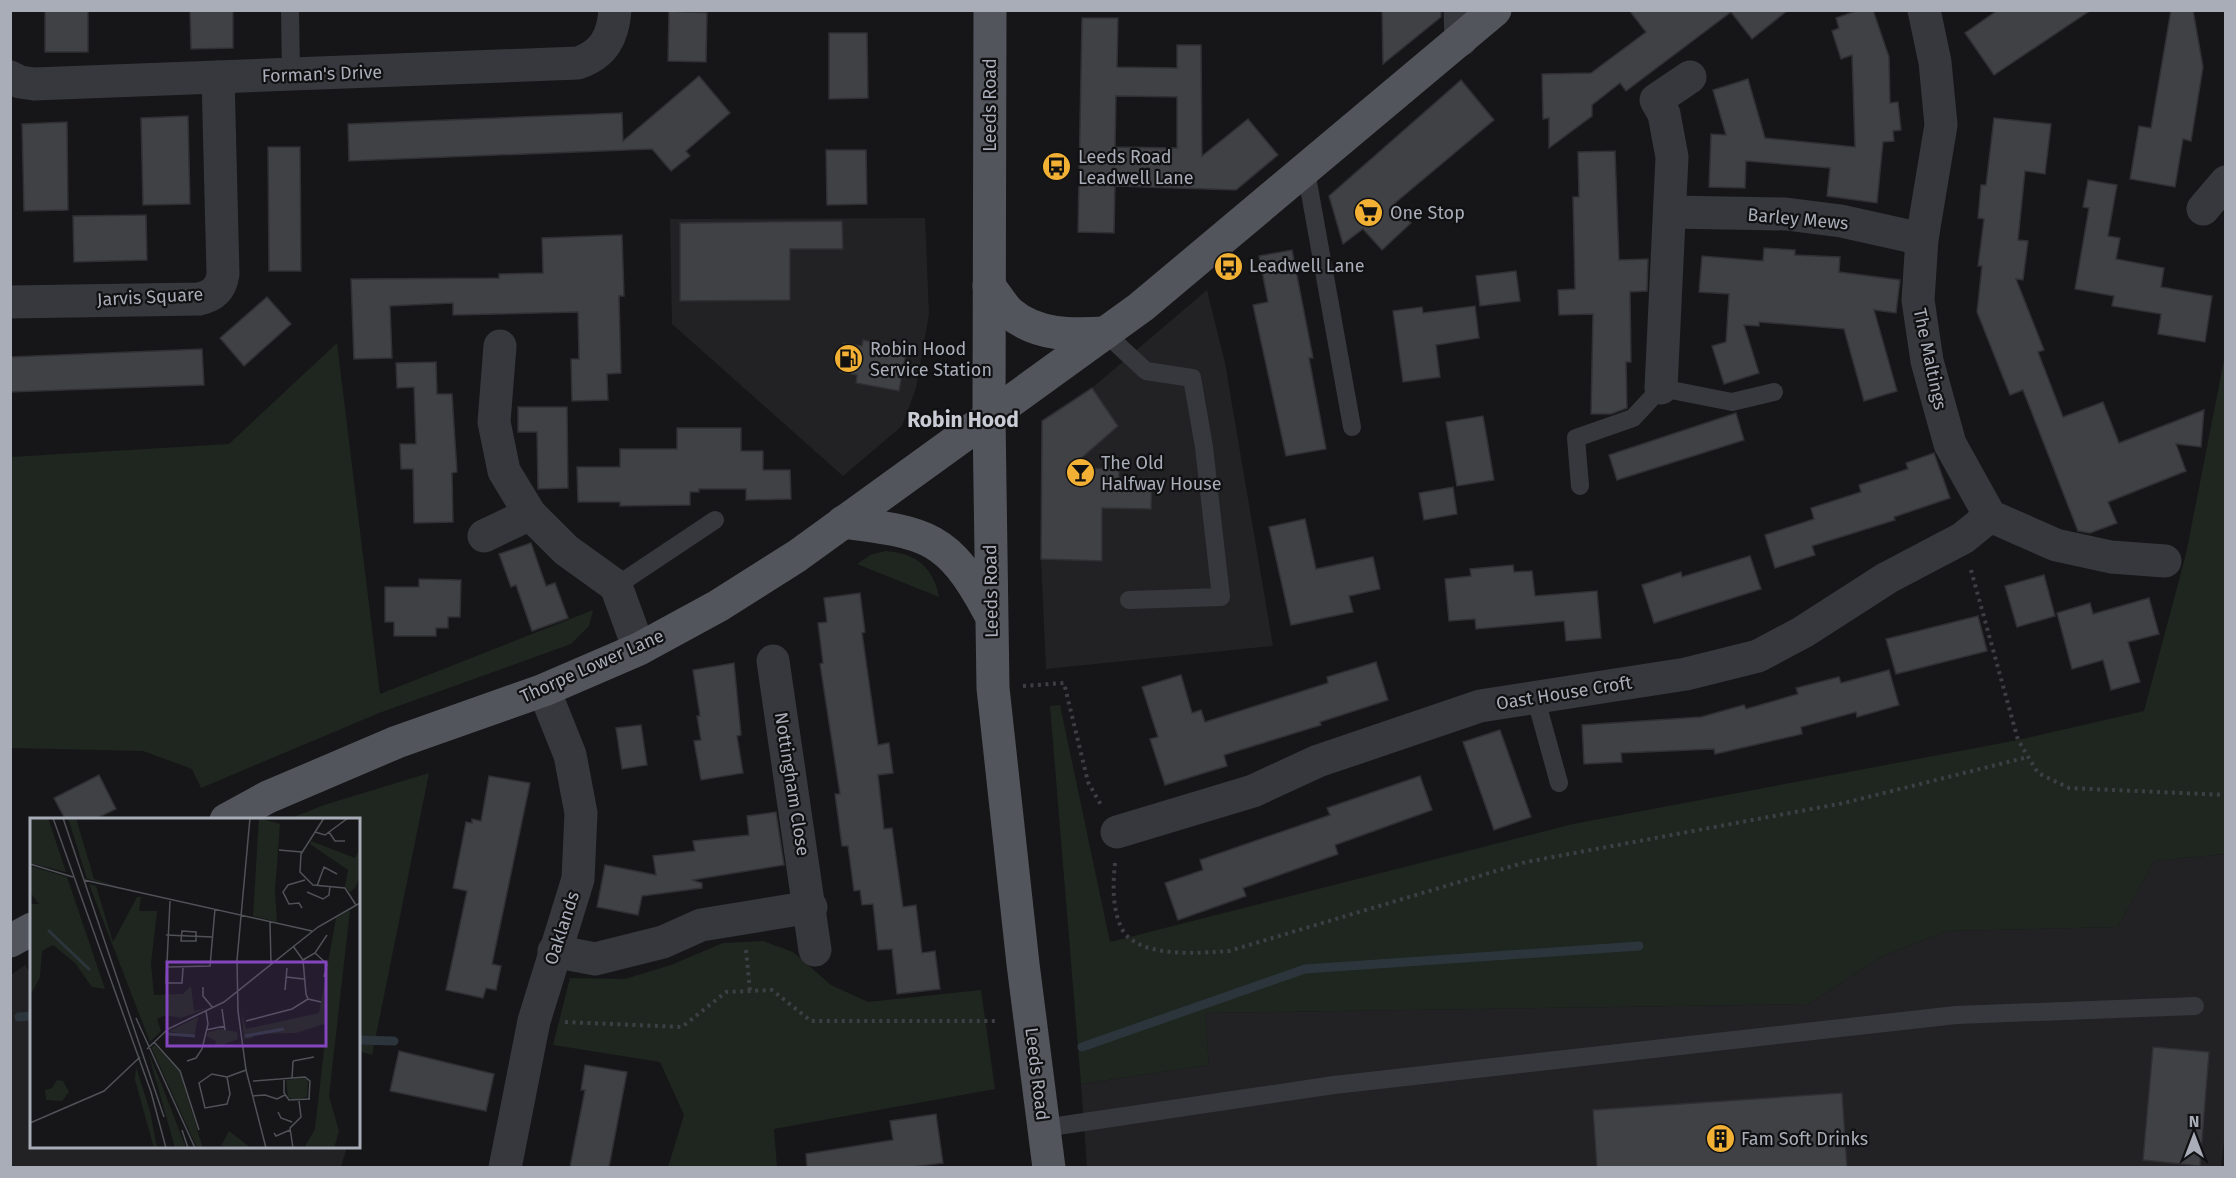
<svg xmlns="http://www.w3.org/2000/svg" width="2236" height="1178" viewBox="0 0 2236 1178" font-family="'Fira Sans',sans-serif">
  <style>
    .built { fill: #222225 }
    .green { fill: #1e261f }
    .lines { fill: none; stroke-linecap: round; stroke-linejoin: round }
    .stream { stroke: #2c353c; stroke-width: 9 }
    .building { fill: #404145; stroke: #303034; stroke-width: 1.5; fill-rule: evenodd }
    .path { stroke: #3d3f44; stroke-width: 4; stroke-dasharray: 3 4.5; stroke-linecap: butt }
    .lane { stroke: #37383d; stroke-width: 18 }
    .street { stroke: #37383d; stroke-width: 33 }
    .primary { stroke: #53555c; stroke-width: 33 }
    .labels { text-anchor: middle; stroke-width: 4.5; stroke-linejoin: round; paint-order: stroke }
    .street-label { font-size: 18px; fill: #a8adb8; stroke: #111113 }
    .poi-label { font-size: 18px; fill: #a8adb8; stroke: #111113; text-anchor: start }
    .quarter-label { font-size: 21px; font-weight: bold; fill: #c9ccd4; stroke: #111113 }
    .inset-river { fill: none; stroke: #2c353c; stroke-width: 3 }
    .inset-road { fill: none; stroke: #505258; stroke-width: 1.5 }
    .view { fill: #8446be; fill-opacity: 0.15; stroke: #8446be; stroke-width: 3 }
    .inset-edge { fill: none; stroke: #a8adb8; stroke-width: 3 }
  </style>
  <rect width="100%" height="100%" fill="#161618"/>
  <g class="built">
    <path d="M925,218L929,314L916,388L902,426L843,476L672,324L670,219Z"/>
    <path d="M1207,290L1225,363L1273,646L1046,669L1041,559L1042,421L1092,388Z"/>
    <path d="M2225,854L2226,1124L2221,1167H1087L1081,1084L1209,1065L1205,1013L1808,1004L1883,956L1947,931L2118,927L2154,861Z"/>
    <path d="M25,965L32,976V1146L347,1147L341,1167H11V975Z"/>
  </g>
  <g class="green">
    <path d="M337,343L380,694L593,610L589,626L571,644L379,713L201,788L192,769L143,751L11,748V457L229,444Z"/>
    <path d="M2225,355V854L2154,861L2118,927L1947,931L1883,956L1808,1004L1205,1013L1209,1065L1081,1084L1050,706L1060,705L1110,942L1573,824L2018,740L2144,711L2186,554Z"/>
    <path d="M885,551C916,553 933,567 939,597L857,564L870,555Z"/>
    <path d="M429,773L372,1055L359,1051L358,820L289,819L324,805Z"/>
    <path d="M763,941L793,952L831,985L868,1002L981,990L995,1089L774,1129L777,1167H668L684,1115L660,1062L553,1045L570,978L625,979L671,965L723,943Z"/>
  </g>
  <g class="lines">
    <g class="stream">
      <path d="M19,1017L32,1016"/>
      <path d="M358,1040L394,1041"/>
      <path d="M1082,1047L1305,969L1639,946"/>
    </g>
  </g>
  <g class="building">
    <rect x="45" y="10" width="43" height="42"/>
    <path d="M190,10H233V48L191,49Z"/>
    <path d="M1382,10H1441V17L1383,64Z"/>
    <path d="M1629,10H1788L1752,39L1731,12L1626,91L1620,83L1592,105V116L1549,148V118L1543,119L1542,74L1591,73L1646,32Z"/>
    <path d="M1859,10H1873L1889,57L1890,103L1898,102L1901,130L1893,131L1894,141L1883,142L1877,203L1827,196L1830,168L1746,161L1745,188L1709,187L1711,134L1726,135L1713,90L1748,79L1765,138L1855,147L1852,55L1841,59L1832,31L1839,28L1836,18Z"/>
    <path d="M1998,10H2091L1994,75L1965,33Z"/>
    <path d="M2171,10H2193L2203,67L2191,141L2183,139L2175,187L2130,179L2139,126L2151,128Z"/>
    <path d="M669,11L707,13L706,62L668,61Z"/>
    <path d="M1082,18H1118L1117,67L1177,68V45H1201L1202,156L1248,119L1278,155L1236,190L1115,186L1114,233L1078,232ZM1116,96L1177,97V148L1115,147Z"/>
    <path d="M829,33H867L868,98L829,99Z"/>
    <path d="M699,76L730,113L686,151L690,156L671,171L652,149L349,161L348,124L622,113L623,141Z"/>
    <path d="M1461,80L1494,120L1395,203L1411,223L1382,250L1363,229L1343,244L1329,196Z"/>
    <path d="M188,116L190,204L143,205L141,118Z"/>
    <path d="M1994,118L2051,124L2045,174L2025,171L2018,240L2028,241L2023,280L2016,279L2044,350L2038,352L2063,417L2103,402L2119,443L2204,410L2201,447L2176,444L2186,471L2108,502L2117,523L2090,533L2078,531L2023,390L2010,395L1977,312L1982,266H1978L1984,219L1978,218L1981,185H1986Z"/>
    <path d="M67,122L68,210L24,211L22,124Z"/>
    <path d="M268,147H300L301,271H269Z"/>
    <path d="M826,150H866L867,204L827,205Z"/>
    <path d="M1615,151L1619,260L1648,259L1647,291L1630,292L1631,362H1626L1627,408L1611,414H1591L1593,314L1559,315L1558,290L1575,289L1573,197H1579L1578,152Z"/>
    <path d="M2088,180L2117,185L2108,236L2120,238L2116,259L2164,268L2161,287L2212,296L2205,342L2158,334L2161,314L2112,306L2114,296L2075,289L2089,208L2083,207Z"/>
    <path d="M146,215L147,260L74,262L73,216Z"/>
    <path d="M842,221L843,249H790V300L680,301V223Z"/>
    <path d="M622,235L624,296H619L621,373L607,374L608,400L572,401L571,359H579L578,312L453,315V303L390,306L392,358L354,359L351,279L499,278V274L543,273L542,238Z"/>
    <path d="M1764,248L1795,250V255L1840,257L1839,272L1900,280L1896,313L1874,310L1897,391L1864,401L1844,329L1759,322V326L1744,325L1759,373L1724,384L1712,346L1726,342L1729,294L1699,292L1702,256L1763,261Z"/>
    <path d="M1292,250L1313,358H1309L1326,449L1286,456L1253,305L1268,302L1259,256Z"/>
    <path d="M1516,271L1520,301L1480,306L1476,276Z"/>
    <path d="M267,297L291,324L244,366L220,338Z"/>
    <path d="M1475,306L1479,338L1436,345L1440,377L1403,382L1393,311L1422,307L1423,313Z"/>
    <path d="M863,340L907,348L899,391L856,383L857,375L840,372L844,343L862,346Z"/>
    <path d="M202,349L204,385L10,392V357Z"/>
    <path d="M436,362L437,394H452L457,472L452,473L453,522L414,523L413,469H401L400,444H416L414,387L397,388L396,363Z"/>
    <path d="M1092,388L1118,426L1069,469L1119,468V479L1152,478L1151,509L1102,508V561L1041,559L1042,421Z"/>
    <path d="M518,407H567L568,488L538,489L537,432H518Z"/>
    <path d="M1736,413L1744,440L1617,480L1609,455Z"/>
    <path d="M1483,416L1494,480L1457,486L1446,422Z"/>
    <path d="M677,428H741V451H763V470H790L791,499L746,500V489H699V492H690V505L620,506V502H578L577,467H620V449H677Z"/>
    <path d="M1934,453L1950,498L1894,517L1895,520L1812,546L1815,555L1775,568L1765,535L1814,519L1811,508L1861,492L1859,485L1908,469L1906,463Z"/>
    <path d="M1453,487L1457,514L1424,520L1419,493Z"/>
    <path d="M1305,519L1316,569L1373,557L1380,589L1349,596L1353,612L1291,625L1269,527Z"/>
    <path d="M531,543L546,586L555,583L568,618L532,631L516,585L511,587L499,554Z"/>
    <path d="M1750,556L1761,589L1654,623L1642,585L1681,572L1682,577Z"/>
    <path d="M1513,565L1514,572L1532,571L1535,596L1597,591L1601,638L1566,641L1564,621L1476,629L1475,619L1449,621L1445,579L1471,576L1470,569Z"/>
    <path d="M2044,575L2055,616L2017,627L2005,586Z"/>
    <path d="M419,579L461,580L460,617H448V628H436V636H394V622H385V587H419Z"/>
    <path d="M860,593L865,632L862,633L878,745L889,743L893,773L878,775L884,829L892,828L903,907L916,905L922,953L935,951L940,989L897,994L892,949L878,950L873,904L862,905L860,890L854,891L848,846H842L835,794H840L820,664L823,663L818,623L827,622L824,598Z"/>
    <path d="M2149,598L2159,634L2128,642L2140,682L2111,690L2103,660L2072,669L2057,613L2090,603L2093,614Z"/>
    <path d="M1978,616L1987,651L1896,674L1886,639Z"/>
    <path d="M1376,662L1388,700L1320,722L1321,725L1224,755L1227,766L1165,785L1150,739L1158,737L1142,687L1181,675L1192,713L1201,710L1205,722L1328,683L1327,677Z"/>
    <path d="M734,663L741,735L737,736L743,773L701,780L694,741L701,740L697,716H700L693,670Z"/>
    <path d="M1889,670L1899,705L1857,717L1856,712L1801,727L1802,734L1715,754L1714,749L1621,753L1622,762L1584,764L1582,725L1701,717L1744,705L1746,709L1798,694L1796,688L1839,677L1841,683Z"/>
    <path d="M641,725L647,765L622,769L616,728Z"/>
    <path d="M1500,730L1531,817L1494,830L1463,742Z"/>
    <path d="M99,775L116,809L95,819H65L54,798Z"/>
    <path d="M489,776L530,783L492,964L501,966L496,990L486,988L483,998L446,990L467,891L453,888L466,822L472,823V819L481,821Z"/>
    <path d="M1420,776L1432,810L1335,845L1338,854L1243,888L1246,896L1178,920L1165,883L1203,870L1200,860L1330,815L1327,808Z"/>
    <path d="M776,812L784,865L692,880L702,883V888L642,896L638,915L597,907L605,865L656,875L653,856L695,851L693,841L749,835L747,816Z"/>
    <path d="M2153,1047L2209,1052L2200,1166L2143,1160Z"/>
    <path d="M399,1051L494,1074L486,1111L390,1091Z"/>
    <path d="M585,1065L627,1072L609,1167H570L585,1090H581Z"/>
    <path d="M1842,1093L1847,1167H1597L1593,1110Z"/>
    <path d="M936,1114L943,1163L912,1167H807L806,1154L893,1140L890,1121Z"/>
  </g>
  <g class="lines">
    <g class="path">
      <path d="M1971,570L2018,740L2038,773L2069,788L2226,795"/>
      <path d="M1023,686L1064,683L1088,782L1101,805"/>
      <path d="M1115,863C1113,884 1112,907 1121,927C1135,959 1200,953 1229,951L1526,862L1844,803L2028,757"/>
      <path d="M746,950L750,991"/>
      <path d="M565,1022L682,1027L726,992L772,990L811,1021H999"/>
    </g>
    <g class="lane">
      <path d="M290,10L291,75"/>
      <path d="M1306,171L1352,427"/>
      <path d="M1105,333L1146,371L1192,378L1204,447L1221,597L1129,600"/>
      <path d="M1580,486L1576,438L1633,418L1661,388L1732,402L1774,392"/>
      <path d="M616,586L715,520"/>
      <path d="M1535,696L1559,783"/>
      <path d="M1044,1128L1334,1085L1956,1015L2195,1006"/>
    </g>
    <g class="street">
      <path d="M1460,10L1461,40"/>
      <path d="M1924,10L1935,62L1941,125L1922,239L1918,300L1927,361L1950,444L1990,516L2056,545L2111,557L2165,561"/>
      <path d="M10,77L20,82L34,84L578,63C604,54 613,37 615,10"/>
      <path d="M2203,209L2226,182"/>
      <path d="M1671,212L1786,214L1841,221L1922,239"/>
      <path d="M10,302L199,299C214,296 221,288 223,274L218,77"/>
      <path d="M500,346L494,422L504,471L530,514L566,550L616,586L639,649"/>
      <path d="M1661,388L1672,157L1664,114L1656,100L1690,77"/>
      <path d="M484,536L530,514"/>
      <path d="M773,661L815,950"/>
      <path d="M1117,832L1253,791L1318,761L1480,706L1686,674L1758,656L1803,632L1887,578L1963,538L1990,516"/>
      <path d="M554,951L595,959L663,942L701,925L811,907"/>
      <path d="M505,1168L534,1021L578,879L581,813L570,755L544,690"/>
    </g>
    <g class="primary">
      <path d="M990,10L989,418L993,688L1023,964L1049,1168"/>
      <path d="M989,286C996,294 1002,306 1010,313C1037,336 1072,335 1105,333"/>
      <path d="M843,522C926,533 948,535 989,612"/>
      <path d="M226,820L268,797L397,742L544,690L639,649L718,606L797,556L1141,307L1495,10"/>
      <path d="M10,941L32,929"/>
    </g>
  </g>
  <defs>
    <symbol id="bus-disc" viewBox="-11 -11 22 22"><circle r="9.5" fill="#f2b134" stroke="#111113"/><path d="M-5-6H5V4H4V6H2V4H-2V6H-4V4H-5ZM-3.5-4V0h7V-4ZM-3.5 1.2v1.5H-2V1.2ZM2 1.2v1.5H3.5V1.2Z" fill="#111"/></symbol>
    <symbol id="supermarket-disc" viewBox="-11 -11 22 22"><circle r="9.5" fill="#f2b134" stroke="#111113"/><path d="M-6-5.5h2.5l.6 2H6L4.5 2H-2.5L-4.4-4H-6ZM-1.5 3.2a1.3 1.3 0 1 0 .1 0ZM3 3.2a1.3 1.3 0 1 0 .1 0Z" fill="#111"/></symbol>
    <symbol id="fuel-disc" viewBox="-11 -11 22 22"><circle r="9.5" fill="#f2b134" stroke="#111113"/><path d="M-5.5-6h7V0h2V4h1.3V-2.5L3-4.5l.8-.8L6-3V5H2.5V1h-1V6h-7ZM-4.2-4.7v3.2H.2V-4.7Z" fill="#111"/></symbol>
    <symbol id="bar-disc" viewBox="-11 -11 22 22"><circle r="9.5" fill="#f2b134" stroke="#111113"/><path d="M-6-5H6L.8 .8V4.5H3.5V6h-7V4.5H-.8V.8Z" fill="#111"/></symbol>
    <symbol id="building-disc" viewBox="-11 -11 22 22"><circle r="9.5" fill="#f2b134" stroke="#111113"/><path d="M-4-6H4V6H1V3H-1V6H-4ZM-2.5-4.3h1.7v1.8h-1.7ZM.8-4.3h1.7v1.8H.8ZM-2.5-1h1.7V.8h-1.7ZM.8-1h1.7V.8H.8Z" fill="#111"/></symbol>
  </defs>
  <g fill-rule="evenodd">
    <use href="#bus-disc" x="1040" y="150" width="33" height="33"/>
    <use href="#supermarket-disc" x="1352" y="196" width="33" height="33"/>
    <use href="#bus-disc" x="1212" y="250" width="33" height="33"/>
    <use href="#fuel-disc" x="832" y="342" width="33" height="33"/>
    <use href="#bar-disc" x="1064" y="456" width="33" height="33"/>
    <use href="#building-disc" x="1704" y="1122" width="33" height="33"/>
  </g>
  <g class="labels">
    <g class="street-label">
      <text transform="translate(322 74) rotate(-2)" y="6">Forman's Drive</text>
      <text transform="translate(990 105) rotate(-90)" y="6">Leeds Road</text>
      <text transform="translate(1798 219) rotate(5)" y="6">Barley Mews</text>
      <text transform="translate(150 297) rotate(-3)" y="6">Jarvis Square</text>
      <text transform="translate(1930 359) rotate(78)" y="6">The Maltings</text>
      <text transform="translate(991 591) rotate(-91)" y="6">Leeds Road</text>
      <text transform="translate(592 666) rotate(-24)" y="6">Thorpe Lower Lane</text>
      <text transform="translate(1564 693) rotate(-9)" y="6">Oast House Croft</text>
      <text transform="translate(792 784) rotate(81)" y="6">Nottingham Close</text>
      <text transform="translate(562 928) rotate(-72)" y="6">Oaklands</text>
      <text transform="translate(1037 1074) rotate(83)" y="6">Leeds Road</text>
    </g>
    <g class="poi-label">
      <text x="1078" y="163">Leeds Road<tspan x="1078" dy="21">Leadwell Lane</tspan></text>
      <text x="1390" y="219">One Stop</text>
      <text x="1249" y="272">Leadwell Lane</text>
      <text x="870" y="355">Robin Hood<tspan x="870" dy="21">Service Station</tspan></text>
      <text x="1101" y="469">The Old<tspan x="1101" dy="21">Halfway House</tspan></text>
      <text x="1741" y="1145">Fam Soft Drinks</text>
    </g>
    <g class="quarter-label">
      <text x="963" y="427">Robin Hood</text>
    </g>
  </g>
  <g transform="translate(30 818)">
    <rect width="330" height="330" fill="#161618"/>
    <path d="M0,0H18L36,54L0,45ZM38,0H46L64,61L89,69L57,61ZM229,0L250,6L245,72L247,104L223,98ZM281,23L325,40L330,30V59L325,70L320,74L315,68L318,52L280,26ZM0,48L37,59L75,171L62,169L45,145L23,127L12,133L10,159L0,178V86H9L0,74ZM59,66L66,68L83,124L107,79H111L109,93H127L121,146L124,177L153,176L161,168L164,193L178,190L151,200L136,197L127,201L131,213L120,224ZM320,92L299,278L309,313L304,330H274L285,311L297,205L266,215L223,216V220L214,221L212,194L216,211L289,195L306,100ZM168,199L164,219L139,213ZM191,211L207,214L208,221L184,230L186,223L176,218L178,214ZM125,227L149,253L173,330H167L121,229ZM118,234L131,265L156,330H145ZM106,249L120,293L127,330H124L105,262ZM274,260L278,262L277,279L264,282L258,279L256,262ZM27,262L33,263L39,274L32,283L16,282L15,272L22,270ZM199,313L221,330L191,328Z" fill="#1e261f"/>
    <path class="inset-river" d="M18,112L60,152M138,216L165,218M215,218L254,211"/>
    <path class="inset-road" d="M23,0L121,274L136,330M33,0L134,299M220,0L207,142L208,193L216,252L236,330M294,0L271,36L270,54L283,67L315,70L326,87M285,14L295,17L318,0M299,14L305,23H315M249,32L272,34M0,46L43,59M54,62L282,113M287,68L294,49L307,56M277,74L293,81L299,77L300,68M140,83L136,165H152L153,150M272,90L269,85L259,86L253,74L258,67L275,62M240,104L241,146M152,113L166,114V123H151ZM136,117L182,119M263,128L273,142L276,176L278,181L291,184M285,135L297,146L294,159M273,142L285,135L297,117M138,149L180,148L185,91M256,159L274,161M173,169V178L183,190M255,172L257,150M192,191L195,212M106,200L165,330M216,203L262,191L278,181M176,212L195,208M124,224L150,253L169,312M117,231L138,211L194,184L288,109L330,85M157,243L166,240L172,231L178,206L176,193M263,243L284,239M197,259L182,256L169,265L175,290L197,286L200,276L197,259L216,252M254,260V275L259,282L280,281M262,261L263,243M223,263L275,259L280,263L279,281M222,278L235,277L247,281L255,277M248,294L251,300L262,304M0,305L74,273L110,239M152,312L158,330M244,315L246,318L260,312M263,330L260,310L271,299L269,283"/>
    <path class="view" d="M137,144H296V228H137Z"/>
    <rect width="330" height="330" class="inset-edge"/>
  </g>
  <rect width="2236" height="1178" fill="none" stroke="#a8adb8" stroke-width="24"/>
  <g transform="translate(2194 1136)" stroke="#111113" stroke-width="4.5" paint-order="stroke">
  <path d="M0-4.5L10 22L0 15L-10 22Z" fill="#a8adb8"/>
  <text y="-9" font-size="16" font-weight="bold" text-anchor="middle" fill="#a8adb8">N</text>
  </g>
</svg>
